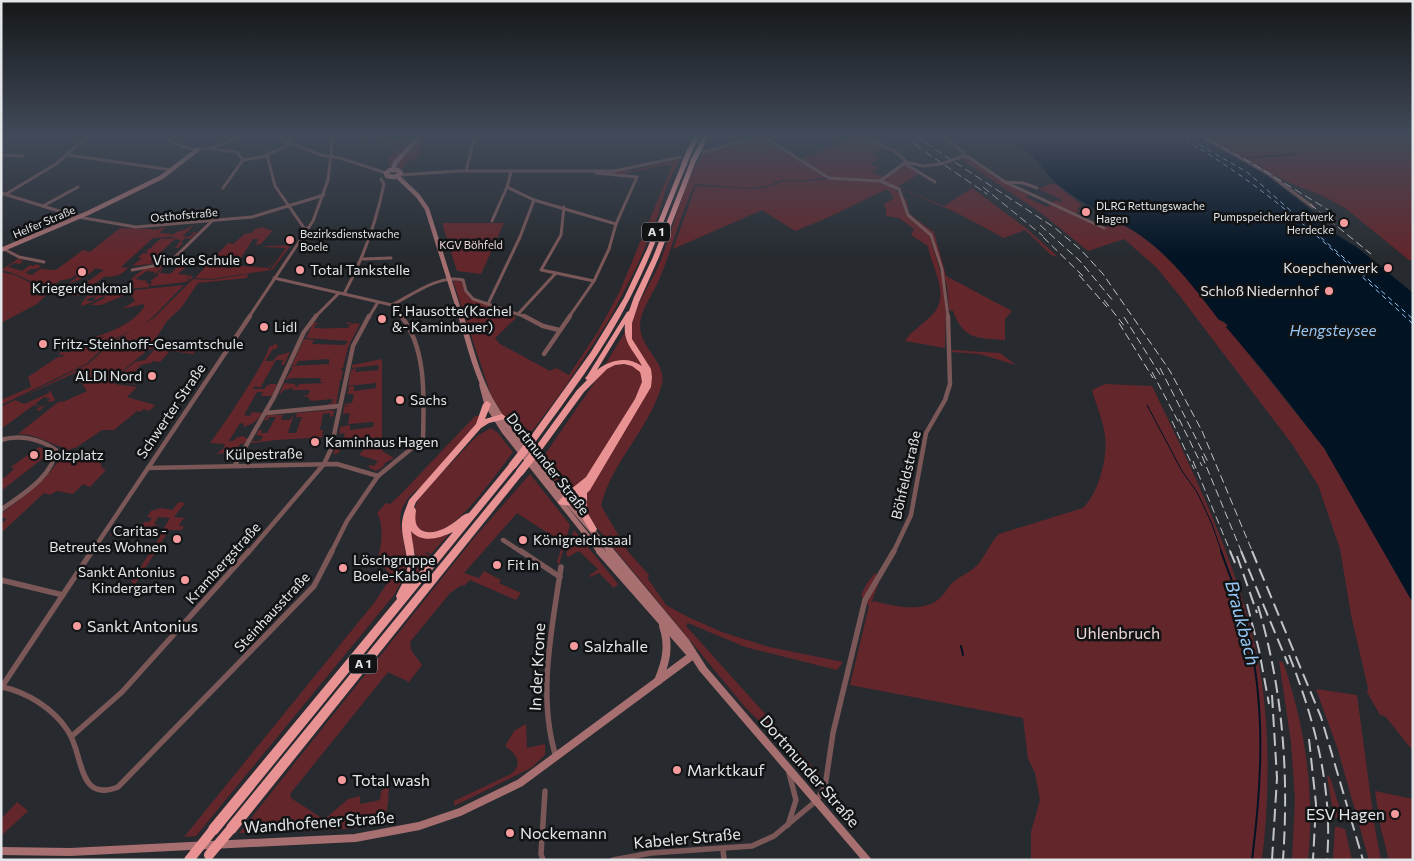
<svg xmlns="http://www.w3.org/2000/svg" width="1414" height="861" viewBox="0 0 1414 861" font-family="Commissioner,sans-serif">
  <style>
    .green { fill: #63262b }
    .water { fill: #021323 }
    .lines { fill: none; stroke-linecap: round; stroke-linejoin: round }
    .stream-far1 { stroke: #021323; stroke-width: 1 }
    .stream { stroke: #021323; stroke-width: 2 }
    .ferry { stroke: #97c7f4; stroke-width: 1; stroke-dasharray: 5 4; stroke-linecap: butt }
    .street-far2 { stroke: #7b5757; stroke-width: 3 }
    .street-far1 { stroke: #7b5757; stroke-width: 4.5 }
    .street { stroke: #7b5757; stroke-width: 5.5 }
    .secondary-far2 { stroke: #a76f70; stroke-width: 4.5 }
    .secondary-far1 { stroke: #a76f70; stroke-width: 5.5 }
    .secondary { stroke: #a76f70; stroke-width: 8 }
    .highway { fill: #e99294; fill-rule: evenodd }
    .rail-far1 { stroke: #c1c4c7; stroke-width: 1; stroke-dasharray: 8 4; stroke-linecap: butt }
    .rail { stroke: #c1c4c7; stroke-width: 2; stroke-dasharray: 13 6; stroke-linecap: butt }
    .street-bridge { stroke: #7b5757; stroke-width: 3 }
    .highway-bridge-far2 { stroke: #e99294; stroke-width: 5.5 }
    .highway-bridge-far1 { stroke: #e99294; stroke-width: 8 }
    .highway-bridge { stroke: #e99294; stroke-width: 10 }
    .poi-dot { fill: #f59b9d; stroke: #111315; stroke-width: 2 }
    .labels { text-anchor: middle; stroke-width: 5; stroke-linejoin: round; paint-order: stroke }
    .far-poi-label { font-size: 11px; fill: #e4e7ea; stroke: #111315; text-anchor: start }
    .far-street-label { font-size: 11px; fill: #e4e7ea; stroke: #111315 }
    .far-park-label { font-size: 11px; fill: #efd7d7; stroke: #111315 }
    .shield { fill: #111315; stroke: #a5a7aa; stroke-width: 1 }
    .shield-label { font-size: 12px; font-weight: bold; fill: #e4e7ea }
    .poi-label { font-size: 14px; fill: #e4e7ea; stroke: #111315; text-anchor: start }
    .street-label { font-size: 14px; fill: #e4e7ea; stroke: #111315 }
    .water-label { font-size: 15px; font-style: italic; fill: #97c7f4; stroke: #111315 }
    .near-poi-label { font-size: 16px; fill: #e4e7ea; stroke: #111315; text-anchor: start }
    .near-park-label { font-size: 16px; fill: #efd7d7; stroke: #111315 }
    .near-street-label { font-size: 16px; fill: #e4e7ea; stroke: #111315 }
    .near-water-label { font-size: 18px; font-style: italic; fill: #97c7f4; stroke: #111315 }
  </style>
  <rect width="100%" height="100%" fill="#272b30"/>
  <g class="green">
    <path d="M362,136H383L381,137L391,145L400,149L404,145H394L387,139L391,138L390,140L406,143L413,136H430L422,145L420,156L405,163L401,170L399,167H388L393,157L390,161H386L398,149L374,140L363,144Z"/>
    <path d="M853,136L887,147L873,154L880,157L871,163L877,168L872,172L883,177L879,179L831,177L801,159Z"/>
    <path d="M1202,136H1413V260H1409L1345,208L1323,196L1285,181Z"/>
    <path d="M760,137L826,177L804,181L781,180L767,186L750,188L695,184C680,215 672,249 659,280C653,294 640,310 640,326C640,348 667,363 662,384C650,429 611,462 601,506L629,553L649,575L648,579L666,605L688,617L722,632L769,647L843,662L837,670L745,647L688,623L686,626L820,775L818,780L813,782L795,764L787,747L773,731H769L745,707L594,524L586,511L587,494L652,377C650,357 627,347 631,326C633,310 651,283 658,267C674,230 681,187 703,153Z"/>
    <path d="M969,158L997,179L1028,195L1026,197L1047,207L1056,200L1060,202L1063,200L1038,189L1054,183L1082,205L1077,209L1080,211L1074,215L1104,228L1115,221C1160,241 1190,283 1220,320L1228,326H1226L1324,448L1413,603V751L1385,716L1380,715L1367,692L1368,688L1351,615L1340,549L1318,485L1292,444L1179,295L1156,267L1124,239L1088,251L1041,213L961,159Z"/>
    <path d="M680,159L667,185L658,216L638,264L610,318L563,390L533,430L522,439L506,420L491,395L453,281H461L470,299L509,312L516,318L495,338L500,344L550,371L556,368L569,375L597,333L619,293L672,166L667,165L622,174L597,173L634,170Z"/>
    <path d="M904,165L919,174L897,187L944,206L972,188L1027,229L1058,257L1051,255L1025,230L1004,238L955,212L882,181Z"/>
    <path d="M826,179L877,182L893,188L900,194L906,214L929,234L942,277L946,302L945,348L905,341C911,331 925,323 933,314C951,294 931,267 928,246L911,235L914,229L899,218L886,216V208L883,205L894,198L887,189L827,218L795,231L762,210L673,249L695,188L698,186L751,189L764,188L784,181L803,182Z"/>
    <path d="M901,192L907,202L909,214L934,232L946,276L1012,311L1005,319V340C977,338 964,340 953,311L949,310L947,286L932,234L909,215Z"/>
    <path d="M442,223H504L481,274L457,271Z"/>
    <path d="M198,224L194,225L183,236L189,237L194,232H197L190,239L185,238L181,242L183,243L178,248H175L181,240L175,239L150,262L156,263L159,260H163L159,263L132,266L142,258H138L143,253L148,254L147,252H145L150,248H152V246L151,247L163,237V239L178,238L170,237C179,229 178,233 186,229C191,227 192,225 198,224Z"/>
    <path d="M166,227L159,233L173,234L169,237L153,238L121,267L127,268L131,265C120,276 119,276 104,277L94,284L112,286H106L108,287L103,292L73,296L70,294L104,270L94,268L95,269L85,277L67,285L78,276L75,275L72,278L59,281L52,288C35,285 20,274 1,270L18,259L23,260L20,264L14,263L8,267L22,271L30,265L34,266L36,264L41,266L37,269H31L25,273L32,275L40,269L56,270L83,250L90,252L120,228L152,229V230Z"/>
    <path d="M263,227L269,230H273L261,244L256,245L258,239H253L236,266L220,270L241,266L268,268L274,261L268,270H270L286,248L264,247L265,246L291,245L272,270L210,279L195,278L228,243L233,244L245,234L252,233L255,229Z"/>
    <path d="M185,260L199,266L186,267L178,274L188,275L189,277L193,273L191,276L193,277L190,280L188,277L187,279L190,280L185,282L151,286L150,284L153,282L150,281L159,275L157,274L164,266L160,273L170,274Z"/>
    <path d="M164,265L153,276L155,272L147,271L135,279L148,281L145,283H148L150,287L105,291L109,288L108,290C118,290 125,287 133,280L131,279L145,268Z"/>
    <path d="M1,272L15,275L33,284L34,289L38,291L45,289L35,288L36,285L50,291L37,304L1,323Z"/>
    <path d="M248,274L247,278L198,283L181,308L167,321L153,343L157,345L220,353L196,350L193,354L170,351L160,362L153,361L151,363L141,365L125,382L140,385L115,382L120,374L135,362L145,360L155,349H149L114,378L115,384L137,387L127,397L155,405L149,411L143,409L141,412L137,411L114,430H102L77,447L61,453V450L69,449C52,446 37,433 18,434L57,403L62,401L63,402L87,391L75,373L19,398L88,364L115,340L154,318L193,279L211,280Z"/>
    <path d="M184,285L153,317L141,326L112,340L86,364L1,405V400L31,387L28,377L58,357H65L62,356L65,354L59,355L60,352H70L88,342L106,336L88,340C108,332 131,326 144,307V304L122,309L135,301L130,293L135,290Z"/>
    <path d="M126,291L125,295L101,305H90L105,298L104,296L96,300L94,299L97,296L89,298L86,301H95L82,306L81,304L87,296Z"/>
    <path d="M347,322L352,323L350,326L354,323L360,324L348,347L343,368H341V370H343L341,380L338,382H340L336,405L327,406L328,404L332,403L333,399L311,401L308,397L302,396L308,395L310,390H293V388L284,390L279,395L284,383L295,384L296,387L300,384L326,383L320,382L321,378H291L285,380L292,369L291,366L329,364V359L298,361L296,365H292L304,339L314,340L312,344L345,345L348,341L306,338L313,323H321L316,324L314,328C325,329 337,328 348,328L350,324H346Z"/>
    <path d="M625,332H626L646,368L623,360L605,365Z"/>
    <path d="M275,343L278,346L276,349H273L265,361H273L277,356L290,352L284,365H281L283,360H276L260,388L255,386L253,389H264L268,384V387L270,384H277L272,396H261L263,392H257L244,415L250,416L252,412L262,413C258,421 251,425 243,427L244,424L240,423L229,441H233L236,438L242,436L248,439L244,444H240L238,448L242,449L235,461L227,462L229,459L233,458L236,452L216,454L223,449L225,444L210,443C221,429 270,356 269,346H273Z"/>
    <path d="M952,350L1000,353L1016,365L979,354L952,352Z"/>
    <path d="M382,359V451L394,458L385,463L383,467L376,471L368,467L370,465L374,466L378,461L359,455L365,448L353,444L350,440L340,446L339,453L333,454L338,440L343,439L345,433L339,434L340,427L350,425V430L373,427L374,422L348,424L350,413L343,414L344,407L351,405L344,406L345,404L352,403L354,394H347L349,390L348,387L354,386V391L376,388V383L348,386L351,370L356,368L355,372L378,370L379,365L352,368V365Z"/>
    <path d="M616,364C627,364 643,365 643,379C643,395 596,462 585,479L572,489L561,488L539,463L599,376L603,371Z"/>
    <path d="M1105,384L1152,386C1196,477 1247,582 1262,683C1270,741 1269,801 1262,860H1031V832L1040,800L1035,773L1028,759L1023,718L850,685L869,606L861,595L867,583L875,573L880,580L871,603L874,601C894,606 924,614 941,597C946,592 949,585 956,580C964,574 973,571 980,562C987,552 991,542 999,534L1083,508C1099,493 1108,457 1105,435C1103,420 1096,405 1092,390Z"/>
    <path d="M50,390L55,400L54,401L47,402L50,399L44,397L35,404L41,407L47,404L39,411L36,410L40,407L34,405L1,429V407L15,400L24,404L49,393Z"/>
    <path d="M330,410L334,411L333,416L330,417V413L323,414L320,430H323L322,437H329L276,440L251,443L252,441H260L263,436L256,435L259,430H262L261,433H267L276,417H270L267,420H264L268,415H283L281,420H290L294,414L288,433H296L302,417H296L297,413Z"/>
    <path d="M475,416H480L477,424L422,486C383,513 409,534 406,567C405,577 399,586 394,595L196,836L184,837L374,603L390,579L389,573L377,560C382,548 384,524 377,513L386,503L390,504L402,493Z"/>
    <path d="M491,428L498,433L513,452C497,473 463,522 440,531C431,534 425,532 417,529L412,516L418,500L437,478L477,436Z"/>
    <path d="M39,447L51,452V460L42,459L1,491V477L4,478L14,469L11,467Z"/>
    <path d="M76,453L100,462L102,468L106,470L90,487L83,484L73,494L57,491L50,495L44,493L1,533V524L7,519L1,517V514C19,499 48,481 61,456Z"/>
    <path d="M530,474L570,525L559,565L557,562L563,543L517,513L464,573L479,578L484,571L501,580L499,583L521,593L516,600L470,580L464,586L462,585L450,593L410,642L411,650L422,665L409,682L388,672L290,794L291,798L320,817L326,818L348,799L360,796V804L380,800L381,791L389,786C388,799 389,815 380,824L344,829L239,833L474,538Z"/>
    <path d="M179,502L185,503L174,517L186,518L182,520L179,526H184L182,530H169L132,589L129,590L133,582H131L161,535L115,533L113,536L110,535L112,532L161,533L170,518L158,517L154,524L159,525L140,529L144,522H149L152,518L147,517L151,511L161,508L172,510Z"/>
    <path d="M410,529L412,532L449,534L431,554L426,552L425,553L430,556L415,576L418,561L414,551Z"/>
    <path d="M574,530L618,584L614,588L599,573L590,577L589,576L598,569L579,551L568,557L566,555Z"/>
    <path d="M1279,661L1283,662C1305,726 1315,792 1308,860H1292L1295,799L1291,742Z"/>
    <path d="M1316,689L1357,695L1375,829L1381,860H1369L1338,750Z"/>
    <path d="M526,724L527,748L545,744V755L531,768L454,806V801L511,774C524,763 516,754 505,746L514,731Z"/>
    <path d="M1327,776L1330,777L1343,819L1334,817Z"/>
    <path d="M1375,791L1413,799V860H1389L1381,829Z"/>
    <path d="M17,802L28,811L1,836V819Z"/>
    <path d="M1335,826L1345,829L1352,860H1333Z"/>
  </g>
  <path class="water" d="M1006,136H1197L1241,159L1270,178L1319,216L1321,222L1336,232L1334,233L1358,248L1413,293V603L1324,448L1266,374L1226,327L1228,325L1223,321L1219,320C1190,282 1160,241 1115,221L1116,220L1107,217C1092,207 1075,198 1061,187C1044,174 1038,157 1019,146L1020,143Z"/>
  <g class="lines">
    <g class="stream-far1">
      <path d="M1247,158L1297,154"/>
      <path d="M909,160L919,150"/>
      <path d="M1147,405L1182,471L1197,492L1212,524L1222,553"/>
    </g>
    <g class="stream">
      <path d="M1221,551C1230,577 1241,602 1247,628C1266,705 1262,782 1252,860"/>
      <path d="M961,646L963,655"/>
    </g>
    <g class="ferry">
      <path d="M1177,136C1269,186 1337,254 1413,324"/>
      <path d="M1184,136L1247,172L1413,319"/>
    </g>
    <g class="street-far2">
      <path d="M162,136C198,158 207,149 244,136"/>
      <path d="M272,136L321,155L340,158L386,173"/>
      <path d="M762,136L829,178L880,181L899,189L908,215L931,235L942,269L948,317"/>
      <path d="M860,136L893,150L904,159L907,165L935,182"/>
      <path d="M942,136L964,153V156"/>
      <path d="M1200,136L1269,174L1313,207"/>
      <path d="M169,140L175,136"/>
      <path d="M287,142L295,136"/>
      <path d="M210,149L237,152L243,160L262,157L291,144"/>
      <path d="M703,152L762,136"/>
      <path d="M1,155L23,156"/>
      <path d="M68,155L172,170"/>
      <path d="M267,155L275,186L304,228L307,229"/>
      <path d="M958,158L964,156L970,158L1005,182L1023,183L1037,188"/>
      <path d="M906,162L923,166L941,164"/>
      <path d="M466,171L475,136"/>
      <path d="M399,175L459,171H614L681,157"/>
      <path d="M880,181L906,162"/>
      <path d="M1005,182L1104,228"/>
      <path d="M507,187L534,200L616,224"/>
      <path d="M223,188L243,160"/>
      <path d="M1,193L78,217L136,227L252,217L324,195"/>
      <path d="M6,194L56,164L88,136"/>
      <path d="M43,206L78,187"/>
      <path d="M492,221L507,187L511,172"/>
      <path d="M4,249L19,257L44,262"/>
      <path d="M363,259L391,258"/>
      <path d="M132,270L169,263L211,222"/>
      <path d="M556,273L594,281"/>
      <path d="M274,278L392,305L402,317"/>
      <path d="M344,294C363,259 376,223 384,184L381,179"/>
      <path d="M489,302L520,237L534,200"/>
      <path d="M392,305C412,295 439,274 463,280L466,291L473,299L526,317"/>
      <path d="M519,313L556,273L541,270L561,235L564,207"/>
      <path d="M249,317L313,221L328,180L333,136"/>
      <path d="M315,317L339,293"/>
      <path d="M369,317L378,302"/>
      <path d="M569,317L594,281L609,249L616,224L637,177L596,173"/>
    </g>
    <g class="street-far1">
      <path d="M524,316L543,326L559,330"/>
      <path d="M544,354L570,316"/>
      <path d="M266,413L340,406"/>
      <path d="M1,440C20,434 40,439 56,450C53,477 21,495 1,510"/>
      <path d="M235,465L274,397L304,332L316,316"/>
      <path d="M148,468L337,464L378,476"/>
      <path d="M503,540L523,553"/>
      <path d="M91,553L250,316"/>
      <path d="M248,553L324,464L331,449L353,346L369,316"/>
      <path d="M331,553L347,521L378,476L423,439C424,399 427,348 401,316"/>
      <path d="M893,553L911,515L926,433L945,400L950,384L948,316"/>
    </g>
    <g class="street">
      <path d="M521,551L560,577"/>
      <path d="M1,580L63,595"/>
      <path d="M2,687C27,692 54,709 68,731C84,755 77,803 118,787L314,586L332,551"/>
      <path d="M1,688L92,551"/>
      <path d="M72,736L122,692L249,551"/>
      <path d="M556,757C537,696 552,629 561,567"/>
      <path d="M788,825L796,800L789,773"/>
      <path d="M723,849L724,860"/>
      <path d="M543,860L541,854L545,791"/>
      <path d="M613,860L651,853L752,846L774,836L816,801L825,787L833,733L865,600L894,551"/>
    </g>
    <g class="secondary-far2">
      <path d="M390,170H398L401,173L395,177L387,176L386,173Z"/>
      <path d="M393,170L395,163L420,136"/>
      <path d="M397,176L418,196L427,209L461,317"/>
      <path d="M1,250L88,213L162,177L197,150"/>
    </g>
    <g class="secondary-far1">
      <path d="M461,316C469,343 476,373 490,399C520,452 572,506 611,553"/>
      <path d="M482,385L487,404L504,431L601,553"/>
    </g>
    <g class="secondary">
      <path d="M600,551L688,651"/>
      <path d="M610,551L685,641L703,669L867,860"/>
      <path d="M658,681C666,662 670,646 663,626"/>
      <path d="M1,851L70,852L355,838L419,826L460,812L520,783L693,655"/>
    </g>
    <g class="highway">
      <path d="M695,136H700L692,151H688L687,150Z"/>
      <path d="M703,136H708L703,147H699L698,146Z"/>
      <path d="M691,160L696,161L659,257L639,302L632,323V339L651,369L652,377L651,387L590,490L587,493V512L597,529L596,531L593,532L590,531L579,512V501C575,506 565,506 559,504L558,502L565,494L586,477L635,399L642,382L641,376L640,372L632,366L624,364L615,365L607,369L584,392L541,451H535L534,449L577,390L587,380L585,378L587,376L627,312L629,311L634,297L653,257ZM625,324C623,344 634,350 642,366C628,356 611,359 597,370Z"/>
      <path d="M682,163L687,164C668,209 652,255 630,298C604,350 568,397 534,444H528L527,442L528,440L591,352L624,298L647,249Z"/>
      <path d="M487,401L491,404L485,419L502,414L506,417L505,419L489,423L481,428L416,502L414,507L416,510C415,518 414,527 423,531C434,535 447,528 456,521C460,518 463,514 469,513L510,463H516L517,465L516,467L217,834L213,835L209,834L208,830L209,826L397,599L396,596C400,587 405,580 407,571C409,554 401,539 402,523C403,514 406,508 409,500L476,424L483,404ZM411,531C422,544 440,538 453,532L413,580C418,563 413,548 411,531Z"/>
      <path d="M520,469L523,470L524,472L523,474L235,833L231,834L227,833L226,829L227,825L517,470Z"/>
    </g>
    <g class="rail-far1">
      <path d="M902,136L920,146"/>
      <path d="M915,136L1055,228L1081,250L1103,274L1170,371L1202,431L1253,553"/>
      <path d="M1201,136L1250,162L1335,214"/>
      <path d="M915,145L987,194"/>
      <path d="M983,187L1043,236"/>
      <path d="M1310,204L1371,254"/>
      <path d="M1040,225L1080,261L1114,302"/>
      <path d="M1043,237L1086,279"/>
      <path d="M1079,275L1107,307"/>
      <path d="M1104,300L1125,327"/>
      <path d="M1124,317L1161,376"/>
      <path d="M1119,323L1153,378"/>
      <path d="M1160,368L1208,462"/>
      <path d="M1152,372L1180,425"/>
      <path d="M1179,419L1202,466"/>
      <path d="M1172,421L1194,469"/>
      <path d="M1202,456L1242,553"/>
      <path d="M1193,461L1231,553"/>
    </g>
    <g class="rail">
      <path d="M1230,551L1235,563"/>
      <path d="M1241,551L1288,664"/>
      <path d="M1252,551L1321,717L1363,860"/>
      <path d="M1237,556L1257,613"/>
      <path d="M1247,604L1259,650L1269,704"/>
      <path d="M1258,606C1283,690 1289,773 1283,860"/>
      <path d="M1289,655C1315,721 1333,789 1327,860"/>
      <path d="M1272,695L1277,778L1272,860"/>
      <path d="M1309,739L1316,804L1313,860"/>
    </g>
    <path class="street-bridge" d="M941,164L958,158"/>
    <g class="highway-bridge-far2">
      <path d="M693,161L701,146"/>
      <path d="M684,164L690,150"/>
    </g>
    <g class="highway-bridge-far1">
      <path d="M513,465L531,442"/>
      <path d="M520,472L538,449"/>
    </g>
    <g class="highway-bridge">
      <path d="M209,855L231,829"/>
      <path d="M189,860L213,830"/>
    </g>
  </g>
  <linearGradient id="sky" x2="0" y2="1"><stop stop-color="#15181a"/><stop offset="0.53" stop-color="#414a59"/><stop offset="1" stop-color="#414a59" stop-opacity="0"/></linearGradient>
  <rect width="1414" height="257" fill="url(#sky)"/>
  <g class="poi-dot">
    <circle cx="1086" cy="212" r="5"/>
    <circle cx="1344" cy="223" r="5"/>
    <circle cx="290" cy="240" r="5"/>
    <circle cx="250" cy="260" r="5"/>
    <circle cx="1388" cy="268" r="5"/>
    <circle cx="300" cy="270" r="5"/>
    <circle cx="82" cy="272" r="5"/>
    <circle cx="1329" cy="291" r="5"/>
    <circle cx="382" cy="319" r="5"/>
    <circle cx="264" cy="327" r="5"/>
    <circle cx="43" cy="344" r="5"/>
    <circle cx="152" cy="376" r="5"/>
    <circle cx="400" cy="400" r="5"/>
    <circle cx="315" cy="442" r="5"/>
    <circle cx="34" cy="455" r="5"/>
    <circle cx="177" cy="539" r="5"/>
    <circle cx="523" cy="540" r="5"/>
    <circle cx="497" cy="565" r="5"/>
    <circle cx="343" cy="568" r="5"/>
    <circle cx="185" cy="580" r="5"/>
    <circle cx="77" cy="626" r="5"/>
    <circle cx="574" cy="646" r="5"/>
    <circle cx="677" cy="770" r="5"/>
    <circle cx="342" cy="780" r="5"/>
    <circle cx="1395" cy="814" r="5"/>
    <circle cx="510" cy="833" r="5"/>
  </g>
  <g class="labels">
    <g class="far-poi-label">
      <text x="1096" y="210">DLRG Rettungswache<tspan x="1096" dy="13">Hagen</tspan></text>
      <text x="1334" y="221" text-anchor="end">Pumpspeicherkraftwerk<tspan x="1334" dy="13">Herdecke</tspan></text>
      <text x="300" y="238">Bezirksdienstwache<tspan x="300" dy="13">Boele</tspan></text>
    </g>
    <g class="far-street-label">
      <text transform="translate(184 215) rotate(-5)" y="4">Osthofstraße</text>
      <text transform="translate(44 222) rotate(-23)" y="4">Helfer Straße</text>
    </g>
    <g class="far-park-label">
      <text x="471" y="249">KGV Böhfeld</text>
    </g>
    <g class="shield">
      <rect x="642" y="222.5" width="28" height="19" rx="4"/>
      <rect x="349" y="654.5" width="28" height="19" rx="4"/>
    </g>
    <g class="shield-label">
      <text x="656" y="236">A 1</text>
      <text x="363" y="668">A 1</text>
    </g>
    <g class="poi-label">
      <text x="240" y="265" text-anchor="end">Vincke Schule</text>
      <text x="1378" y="273" text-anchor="end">Koepchenwerk</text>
      <text x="310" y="275">Total Tankstelle</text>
      <text x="82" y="293" text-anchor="middle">Kriegerdenkmal</text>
      <text x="1319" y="296" text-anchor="end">Schloß Niedernhof</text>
      <text x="392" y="316">F. Hausotte(Kachel<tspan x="392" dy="16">&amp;- Kaminbauer)</tspan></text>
      <text x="274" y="332">Lidl</text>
      <text x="53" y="349">Fritz-Steinhoff-Gesamtschule</text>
      <text x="142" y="381" text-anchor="end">ALDI Nord</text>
      <text x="410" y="405">Sachs</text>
      <text x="325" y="447">Kaminhaus Hagen</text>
      <text x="44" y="460">Bolzplatz</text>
      <text x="167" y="536" text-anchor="end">Caritas -<tspan x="167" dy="16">Betreutes Wohnen</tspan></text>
      <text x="533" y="545">Königreichssaal</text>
      <text x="353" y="565">Löschgruppe<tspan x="353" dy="16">Boele-Kabel</tspan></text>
      <text x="507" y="570">Fit In</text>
      <text x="175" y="577" text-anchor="end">Sankt Antonius<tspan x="175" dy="16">Kindergarten</tspan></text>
    </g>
    <g class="street-label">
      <text transform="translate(171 411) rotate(-56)" y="5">Schwerter Straße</text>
      <text transform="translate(264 454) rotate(-1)" y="5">Külpestraße</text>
      <text transform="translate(548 464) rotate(52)" y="5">Dortmunder Straße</text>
      <text transform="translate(906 475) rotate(-77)" y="5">Böhfeldstraße</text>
      <text transform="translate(223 563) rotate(-48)" y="5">Krambergstraße</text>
      <text transform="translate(272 612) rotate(-47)" y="5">Steinhausstraße</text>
    </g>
    <g class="water-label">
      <text x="1333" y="336">Hengsteysee</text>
    </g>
    <g class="near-poi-label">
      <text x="87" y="632">Sankt Antonius</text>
      <text x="584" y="652">Salzhalle</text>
      <text x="687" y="776">Marktkauf</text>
      <text x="352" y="786">Total wash</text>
      <text x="1385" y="820" text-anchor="end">ESV Hagen</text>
      <text x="520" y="839">Nockemann</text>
    </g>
    <g class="near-park-label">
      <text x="1118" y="639">Uhlenbruch</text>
    </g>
    <g class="near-street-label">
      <text transform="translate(537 667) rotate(-87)" y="6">In der Krone</text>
      <text transform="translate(810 771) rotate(49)" y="6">Dortmunder Straße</text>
      <text transform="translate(319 822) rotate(-4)" y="6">Wandhofener Straße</text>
      <text transform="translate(687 838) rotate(-5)" y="6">Kabeler Straße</text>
    </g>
    <g class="near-water-label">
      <text transform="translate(1242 623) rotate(75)" y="6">Braukbach</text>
    </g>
  </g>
  <rect width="1414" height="861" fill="none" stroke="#e4e7ea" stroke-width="5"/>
</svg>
